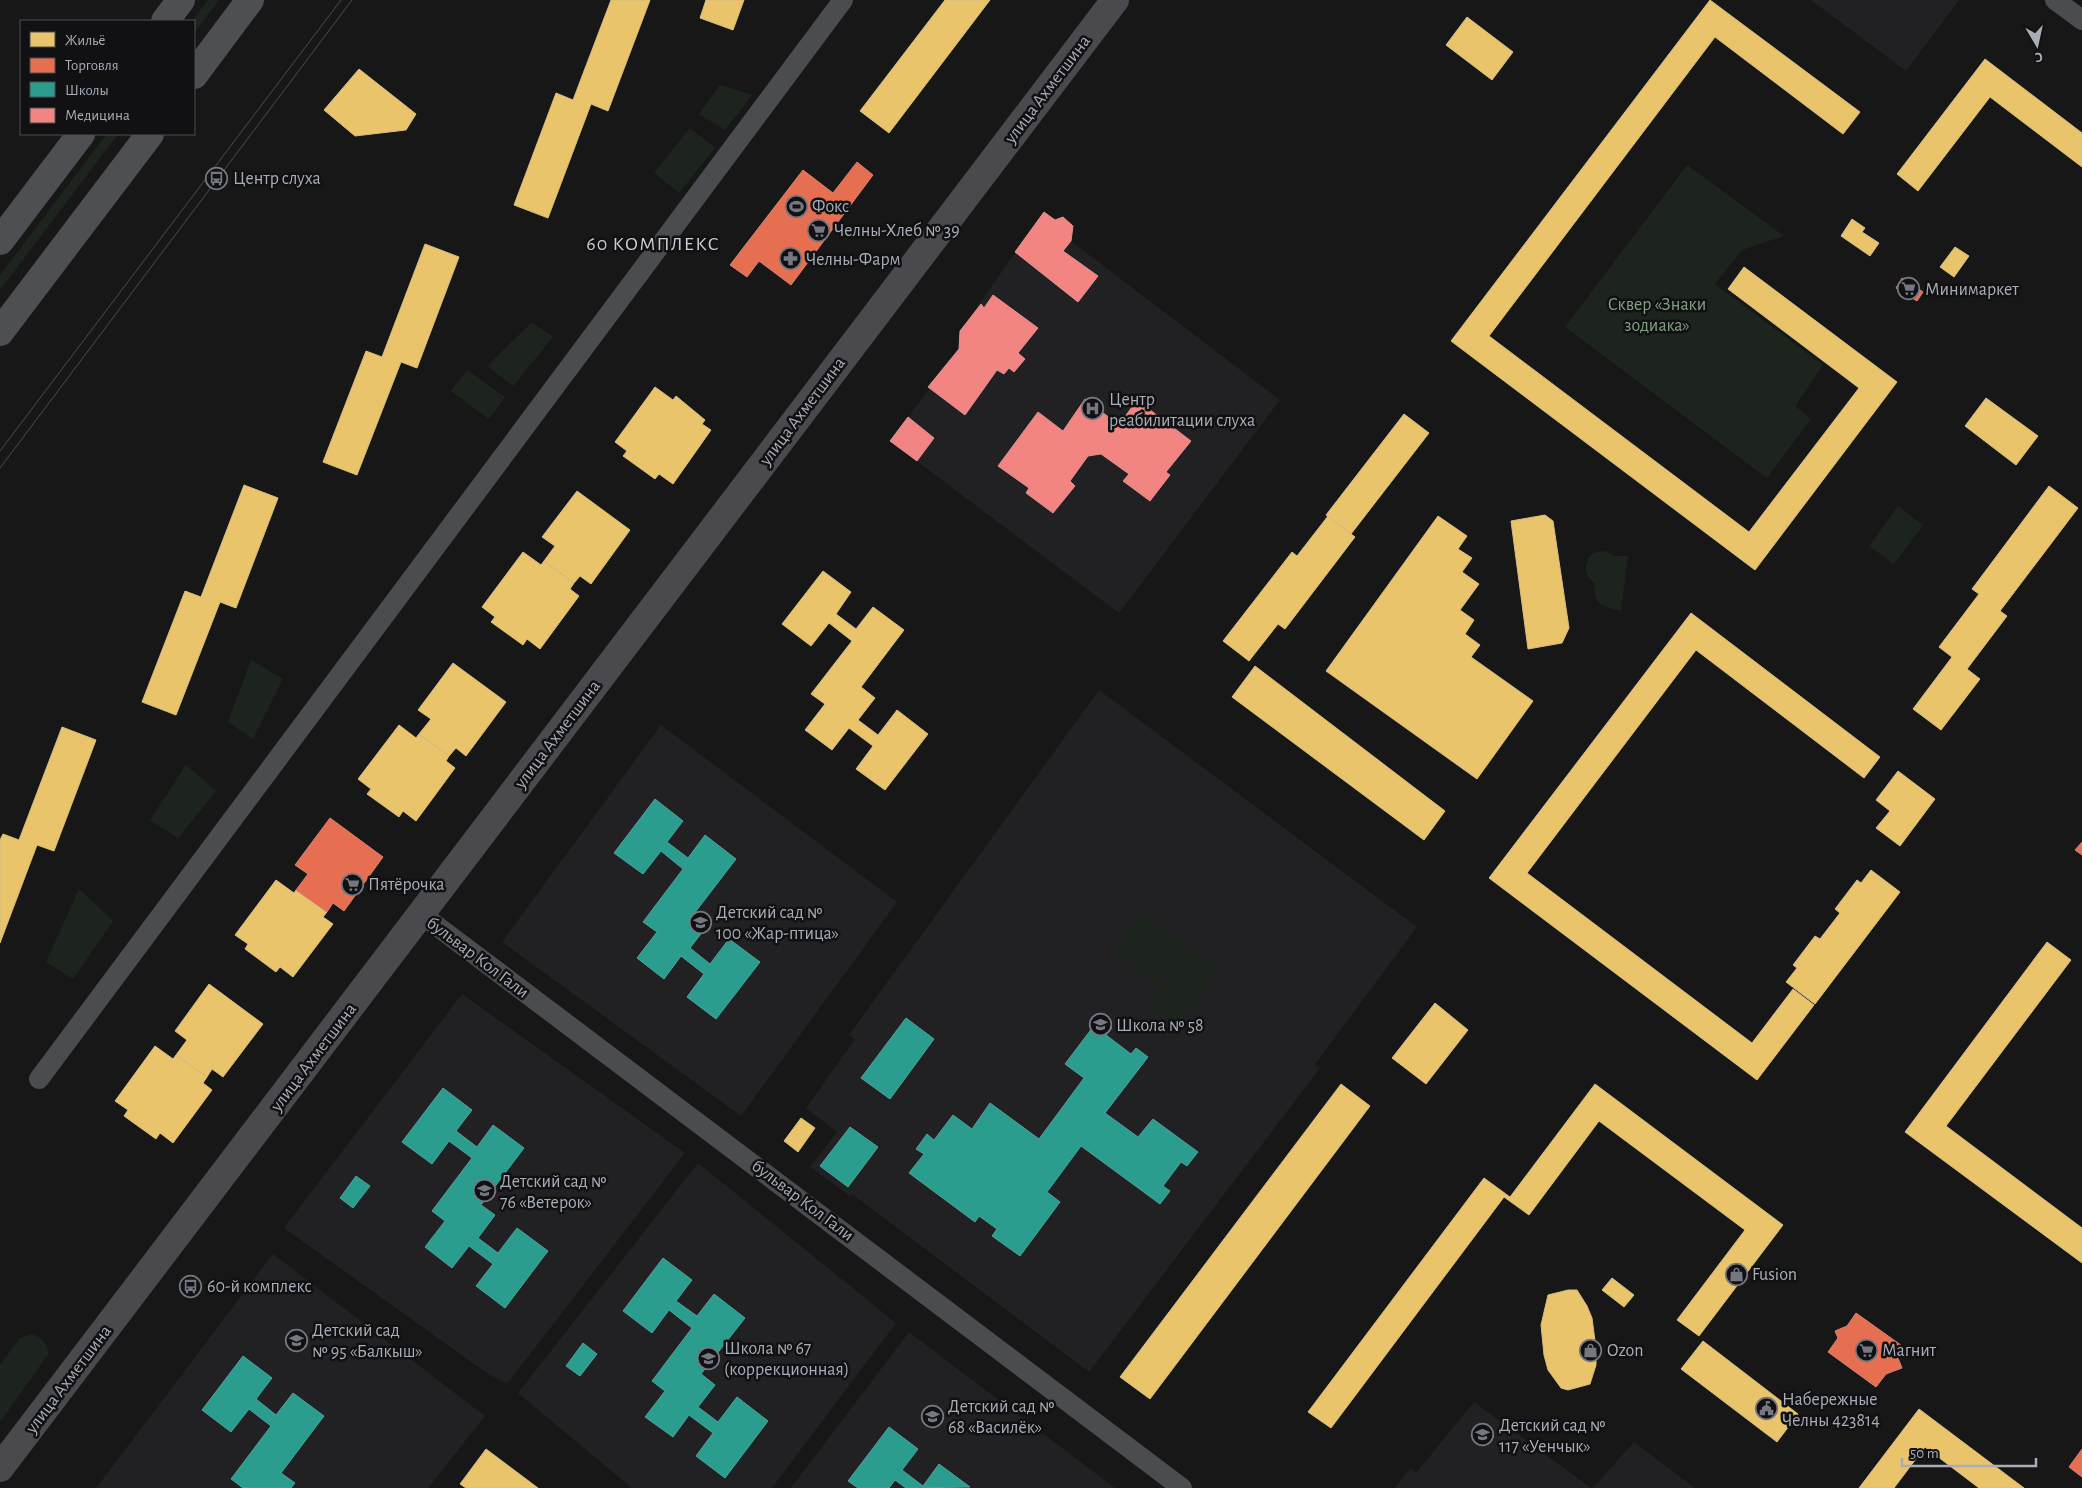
<svg xmlns="http://www.w3.org/2000/svg" width="2082" height="1488" viewBox="0 0 2082 1488" font-family="'Alegreya Sans',sans-serif">
  <style>
    .built { fill: #212123 }
    .green { fill: #1d241e }
    .homes { fill: #e9c46a; stroke: #d6bd81 }
    .shops { fill: #e76f51; stroke: #d48270 }
    .schools { fill: #2a9d8f; stroke: #50a29b }
    .health { fill: #f28482; stroke: #dc9092 }
    .lines { fill: none; stroke-linecap: round; stroke-linejoin: round }
    .street { stroke: #4b4c50; stroke-width: 20 }
    .secondary { stroke: #4a4a4e; stroke-width: 28 }
    .primary { stroke: #4d4f52; stroke-width: 28 }
    .tram { stroke: #4b4c4f; stroke-width: 1 }
    .labels { text-anchor: middle; stroke-width: 5; stroke-linejoin: round; paint-order: stroke }
    .street-label { font-size: 18px; fill: #a8adb8; stroke: #111113 }
    .poi-label { font-size: 18px; fill: #a8adb8; stroke: #111113; text-anchor: start }
    .park-label { font-size: 18px; fill: #7fa381; stroke: #111113 }
    .quarter-label { font-size: 20px; letter-spacing: 1px; fill: #c9ccd4; stroke: #111113 }
  </style>
  <rect width="100%" height="100%" fill="#171717"/>
  <g class="built">
    <path d="M1811,0H1959L1906,71Z"/>
    <path d="M1044,212L1055,220L1063,217L1073,226L1071,241L1280,400L1119,613L890,441L959,349L960,331Z"/>
    <path d="M1099,690L1417,927L1315,1064L1320,1068L1089,1372L852,1194L850,1196L810,1167L837,1132L806,1108L855,1039L849,1035Z"/>
    <path d="M661,725L897,902L741,1116L502,942Z"/>
    <path d="M462,994L685,1153L507,1384L488,1374L284,1228Z"/>
    <path d="M698,1163L896,1323L772,1488H632L518,1393Z"/>
    <path d="M273,1254L485,1416L428,1488H96Z"/>
    <path d="M909,1332L1115,1488H791Z"/>
    <path d="M1474,1402L1591,1488H1395L1410,1468L1416,1473Z"/>
    <path d="M1634,1442L1695,1488H1593Z"/>
  </g>
  <g class="green">
    <path d="M208,0H219L194,33V21H192Z"/>
    <path d="M720,85L752,95L725,130L699,114Z"/>
    <path d="M690,128L715,148L679,193L654,173Z"/>
    <path d="M107,134H118L0,290V275Z"/>
    <path d="M1687,165L1784,236L1742,250L1715,284L1823,365L1795,406L1811,419L1767,478L1565,327Z"/>
    <path d="M532,322L553,337L513,386L487,366Z"/>
    <path d="M467,370L505,397L489,419L451,391Z"/>
    <path d="M1898,506L1923,525L1894,564L1869,546Z"/>
    <path d="M1605,551L1615,556H1628L1621,610C1603,607 1592,606 1595,583C1583,575 1584,564 1592,553Z"/>
    <path d="M251,660L283,679L253,739L228,722Z"/>
    <path d="M186,765L216,791L178,838L150,820Z"/>
    <path d="M79,889L113,921L73,979L46,962Z"/>
    <path d="M1142,912L1188,946L1158,985L1112,951Z"/>
    <path d="M1190,947L1220,969L1176,1028L1146,1006Z"/>
    <path d="M33,1334L43,1340L49,1353L0,1422V1365L20,1338Z"/>
  </g>
  <g class="homes">
    <path d="M611,0H650L608,111L591,104L548,218L514,205L556,93L573,100Z"/>
    <path d="M706,0H744L733,30L700,18Z"/>
    <path d="M945,0H990L889,133L860,111Z"/>
    <path d="M1710,0L1860,112L1843,134L1715,37L1489,336L1749,532L1859,388L1728,289L1744,267L1897,382L1755,570L1451,341Z"/>
    <path d="M1467,17L1513,52L1492,80L1446,45Z"/>
    <path d="M1985,59L2082,133V167L1990,97L1918,191L1897,174Z"/>
    <path d="M359,69L416,114L406,130L355,136L324,110Z"/>
    <path d="M1852,219L1865,228L1862,232L1879,243L1870,256L1841,236Z"/>
    <path d="M425,244L459,257L417,368L401,362L357,475L323,462L366,351L382,357Z"/>
    <path d="M1955,247L1969,256L1954,277L1940,267Z"/>
    <path d="M655,387L673,400L676,396L705,420L702,424L711,430L673,484L659,474L655,479L623,456L627,451L615,442Z"/>
    <path d="M1986,398L2038,436L2016,465L1965,426Z"/>
    <path d="M1404,414L1429,433L1351,534L1326,515Z"/>
    <path d="M244,485L278,498L236,608L220,602L176,715L142,702L185,591L201,597Z"/>
    <path d="M2049,486L2078,508L2000,611L2007,616L1967,669L1980,679L1941,730L1913,709L1952,657L1939,647L1979,594L1972,589Z"/>
    <path d="M577,491L630,530L591,584L580,576L574,583L544,561L555,546L542,537Z"/>
    <path d="M1545,515L1553,521L1569,628L1562,643L1528,649L1511,521Z"/>
    <path d="M1328,516L1355,537L1285,629L1278,624L1249,661L1223,641L1292,552L1297,556Z"/>
    <path d="M1438,516L1467,536L1458,549L1472,558L1462,572L1479,584L1460,610L1474,620L1465,634L1480,645L1471,657L1533,701L1477,779L1326,671Z"/>
    <path d="M523,552L541,565L544,561L574,583L570,589L579,596L540,649L527,639L523,645L491,622L495,617L482,607Z"/>
    <path d="M823,571L851,592L836,614L856,629L873,607L904,630L861,687L875,698L858,720L878,735L897,710L928,734L885,790L856,769L873,746L849,728L832,750L805,730L825,704L811,694L852,641L829,623L811,646L782,624Z"/>
    <path d="M1691,613L1880,757L1864,778L1696,650L1527,873L1752,1043L1793,989L1814,1005L1757,1080L1489,878Z"/>
    <path d="M453,663L506,702L466,756L456,748L449,756L419,734L431,719L418,710Z"/>
    <path d="M1255,666L1445,811L1424,840L1232,697Z"/>
    <path d="M399,725L416,738L419,734L449,756L446,761L455,768L416,821L403,811L399,817L367,794L371,789L358,779Z"/>
    <path d="M62,727L96,740L54,851L37,845L0,943V840L3,834L19,840Z"/>
    <path d="M1898,771L1935,799L1900,846L1876,828L1890,811L1876,800Z"/>
    <path d="M1871,870L1900,892L1815,1004L1786,982L1797,968L1793,965L1815,936L1820,939L1840,913L1835,909L1857,880L1861,883Z"/>
    <path d="M276,880L294,893L296,890L327,912L323,917L333,924L293,977L280,967L276,972L245,949L248,944L235,935Z"/>
    <path d="M2047,942L2071,960L1946,1126L2082,1228V1263L1905,1132Z"/>
    <path d="M209,984L263,1024L223,1077L212,1069L207,1077L176,1055L187,1040L175,1031Z"/>
    <path d="M1435,1003L1468,1030L1426,1084L1392,1058Z"/>
    <path d="M155,1046L173,1059L176,1055L207,1077L203,1083L212,1090L173,1143L160,1133L156,1139L124,1116L128,1110L115,1101Z"/>
    <path d="M1341,1084L1370,1106L1150,1399L1120,1377Z"/>
    <path d="M1595,1084L1783,1225L1699,1336L1677,1320L1745,1230L1599,1121L1529,1215L1504,1197L1331,1428L1308,1412L1484,1178L1510,1197Z"/>
    <path d="M801,1118L815,1128L798,1152L784,1141Z"/>
    <path d="M1612,1278L1634,1295L1624,1307L1602,1290Z"/>
    <path d="M1568,1290H1577L1587,1306L1592,1318L1596,1349V1365L1590,1384L1568,1390L1561,1388L1548,1370L1544,1355L1541,1325L1548,1295Z"/>
    <path d="M1703,1341L1798,1414L1777,1442L1681,1369Z"/>
    <path d="M1919,1409L2024,1488H1979L1925,1447L1894,1488H1859Z"/>
    <path d="M486,1449L538,1488H466L460,1484Z"/>
  </g>
  <g class="shops">
    <path d="M857,162L873,175L791,285L759,261L747,277L730,265L803,170L833,193Z"/>
    <path d="M1902,278L1923,292L1917,301L1896,288Z"/>
    <path d="M330,818L383,857L344,911L333,903L327,912L296,890L308,874L295,865Z"/>
    <path d="M2082,842V855L2075,850Z"/>
    <path d="M1856,1313L1905,1348L1898,1358L1902,1368L1886,1374L1876,1387L1828,1352L1838,1338L1835,1331L1847,1326Z"/>
    <path d="M2082,1449V1477L2069,1467Z"/>
  </g>
  <g class="schools">
    <path d="M655,799L683,821L667,842L688,858L705,835L736,859L693,915L707,926L690,948L710,964L729,939L760,962L716,1019L687,997L704,974L681,956L664,979L637,958L657,932L643,922L683,869L661,851L643,874L614,853Z"/>
    <path d="M906,1018L934,1039L890,1099L861,1078Z"/>
    <path d="M1099,1019L1112,1028L1106,1035L1131,1054L1136,1048L1148,1057L1105,1113L1138,1137L1153,1119L1198,1152L1187,1166L1181,1162L1163,1186L1170,1191L1160,1204L1081,1146L1047,1192L1060,1202L1020,1256L992,1236L997,1229L979,1216L975,1222L909,1173L924,1154L916,1149L927,1134L934,1140L953,1115L972,1129L990,1103L1039,1139L1084,1078L1065,1064Z"/>
    <path d="M443,1088L472,1110L456,1131L477,1147L493,1125L524,1148L481,1205L495,1215L478,1238L498,1253L517,1228L548,1251L505,1308L476,1286L493,1264L469,1246L452,1268L425,1247L445,1221L432,1211L472,1158L449,1141L432,1164L402,1142Z"/>
    <path d="M850,1127L878,1147L848,1187L820,1166Z"/>
    <path d="M356,1176L370,1186L353,1208L340,1198Z"/>
    <path d="M663,1258L692,1280L676,1301L697,1316L714,1294L745,1318L701,1374L715,1385L698,1407L718,1422L737,1397L768,1421L725,1478L696,1456L713,1433L689,1415L673,1437L645,1417L665,1391L652,1381L692,1328L669,1310L652,1333L623,1311Z"/>
    <path d="M583,1343L597,1354L580,1376L566,1366Z"/>
    <path d="M243,1356L272,1378L256,1399L276,1415L293,1393L324,1416L281,1473L295,1483L291,1488H243L231,1479L271,1426L249,1409L231,1432L202,1410Z"/>
    <path d="M889,1427L918,1449L902,1470L923,1486L939,1464L970,1487L906,1488L895,1480L889,1488H858L848,1481Z"/>
  </g>
  <g class="health">
    <path d="M1044,212L1055,220L1063,217L1073,226L1071,241L1063,251L1098,276L1078,302L1015,252Z"/>
    <path d="M993,295L1038,328L1018,353L1025,359L1014,372L1009,368L1004,374L997,370L965,415L928,387L959,349L960,331L981,304L984,308Z"/>
    <path d="M1085,399L1119,425L1137,400L1191,441L1166,472L1170,475L1150,501L1123,481L1129,474L1101,454L1088,456L1070,481L1075,486L1053,513L1026,493L1029,488L998,466L1038,412L1063,431Z"/>
    <path d="M908,417L934,438L917,461L890,441Z"/>
  </g>
  <g class="lines">
    <g class="street">
      <path d="M2055,0L2082,20"/>
      <path d="M421,914L1182,1488"/>
      <path d="M39,1079L843,0"/>
    </g>
    <path class="secondary" d="M0,1468L1115,0"/>
    <g class="primary">
      <path d="M165,21L181,0"/>
      <path d="M194,75L250,0"/>
      <path d="M0,241L81,134"/>
      <path d="M0,332L150,134"/>
    </g>
    <g class="tram">
      <path d="M0,451L341,0"/>
      <path d="M0,468L352,0"/>
    </g>
  </g>
  <defs>
    <symbol id="bus-ring" viewBox="-11 -11 22 22"><circle r="9.5" fill="#111113" stroke="#757880" stroke-width="1.5"/><path d="M-5-6H5V4H4V6H2V4H-2V6H-4V4H-5ZM-3.5-4V0h7V-4ZM-3.5 1.2v1.5H-2V1.2ZM2 1.2v1.5H3.5V1.2Z" fill="#757880"/></symbol>
    <symbol id="stadium-ring" viewBox="-11 -11 22 22"><circle r="9.5" fill="#111113" stroke="#757880" stroke-width="1.5"/><path d="M0-5a6.5 5 0 1 0 0 10a6.5 5 0 1 0 0-10ZM-3.5-1.8h7v3.6h-7Z" fill="#757880"/></symbol>
    <symbol id="supermarket-ring" viewBox="-11 -11 22 22"><circle r="9.5" fill="#111113" stroke="#757880" stroke-width="1.5"/><path d="M-6-5.5h2.5l.6 2H6L4.5 2H-2.5L-4.4-4H-6ZM-1.5 3.2a1.3 1.3 0 1 0 .1 0ZM3 3.2a1.3 1.3 0 1 0 .1 0Z" fill="#757880"/></symbol>
    <symbol id="pharmacy-ring" viewBox="-11 -11 22 22"><circle r="9.5" fill="#111113" stroke="#757880" stroke-width="1.5"/><path d="M-2-6h4v4h4v4h-4v4h-4v-4h-4v-4h4Z" fill="#757880"/></symbol>
    <symbol id="hospital-ring" viewBox="-11 -11 22 22"><circle r="9.5" fill="#111113" stroke="#757880" stroke-width="1.5"/><path d="M-5-5h3v3.5h4V-5h3V5h-3V1.5h-4V5h-3Z" fill="#757880"/></symbol>
    <symbol id="school-ring" viewBox="-11 -11 22 22"><circle r="9.5" fill="#111113" stroke="#757880" stroke-width="1.5"/><path d="M0-5L7-2L0 1L-7-2ZM-4 1L0 2.5L4 1V4Q0 6-4 4Z" fill="#757880"/></symbol>
    <symbol id="shop-ring" viewBox="-11 -11 22 22"><circle r="9.5" fill="#111113" stroke="#757880" stroke-width="1.5"/><path d="M-5-2.5h2.3a2.7 3.5 0 0 1 5.4 0H5L5.5 6h-11ZM-1.5-2.5h3a1.5 2.3 0 0 0-3 0Z" fill="#757880"/></symbol>
    <symbol id="civic-ring" viewBox="-11 -11 22 22"><circle r="9.5" fill="#111113" stroke="#757880" stroke-width="1.5"/><path d="M-.6-6.5H3V-4.5H.6V-3L4-1V1h2V6H-6V1h2V-1L-.6-3ZM-1.2 2.5V6h2.4V2.5Z" fill="#757880"/></symbol>
  </defs>
  <g fill-rule="evenodd">
    <use href="#bus-ring" x="204" y="166" width="25" height="25"/>
    <use href="#stadium-ring" x="784" y="194" width="25" height="25"/>
    <use href="#supermarket-ring" x="806" y="218" width="25" height="25"/>
    <use href="#pharmacy-ring" x="778" y="246" width="25" height="25"/>
    <use href="#supermarket-ring" x="1896" y="276" width="25" height="25"/>
    <use href="#hospital-ring" x="1080" y="396" width="25" height="25"/>
    <use href="#supermarket-ring" x="340" y="872" width="25" height="25"/>
    <use href="#school-ring" x="688" y="910" width="25" height="25"/>
    <use href="#school-ring" x="1088" y="1012" width="25" height="25"/>
    <use href="#school-ring" x="472" y="1178" width="25" height="25"/>
    <use href="#shop-ring" x="1724" y="1262" width="25" height="25"/>
    <use href="#bus-ring" x="178" y="1274" width="25" height="25"/>
    <use href="#school-ring" x="284" y="1328" width="25" height="25"/>
    <use href="#shop-ring" x="1578" y="1338" width="25" height="25"/>
    <use href="#supermarket-ring" x="1854" y="1338" width="25" height="25"/>
    <use href="#school-ring" x="696" y="1346" width="25" height="25"/>
    <use href="#civic-ring" x="1754" y="1396" width="25" height="25"/>
    <use href="#school-ring" x="920" y="1404" width="25" height="25"/>
    <use href="#school-ring" x="1470" y="1422" width="25" height="25"/>
  </g>
  <g class="labels">
    <g class="street-label">
      <text transform="translate(1047 89) rotate(-53)" y="6">улица Ахметшина</text>
      <text transform="translate(802 411) rotate(-53)" y="6">улица Ахметшина</text>
      <text transform="translate(557 734) rotate(-53)" y="6">улица Ахметшина</text>
      <text transform="translate(478 957) rotate(37)" y="6">бульвар Кол Гали</text>
      <text transform="translate(313 1057) rotate(-53)" y="6">улица Ахметшина</text>
      <text transform="translate(803 1200) rotate(37)" y="6">бульвар Кол Гали</text>
      <text transform="translate(68 1379) rotate(-53)" y="6">улица Ахметшина</text>
    </g>
    <g class="poi-label">
      <text x="233" y="184">Центр слуха</text>
      <text x="812" y="212">Фокс</text>
      <text x="834" y="236">Челны-Хлеб № 39</text>
      <text x="806" y="265">Челны-Фарм</text>
      <text x="1925" y="295">Минимаркет</text>
      <text x="1109" y="405">Центр<tspan x="1109" dy="21">реабилитации слуха</tspan></text>
      <text x="368" y="890">Пятёрочка</text>
      <text x="716" y="918">Детский сад №<tspan x="716" dy="21">100 «Жар-птица»</tspan></text>
      <text x="1116" y="1031">Школа № 58</text>
      <text x="500" y="1187">Детский сад №<tspan x="500" dy="21">76 «Ветерок»</tspan></text>
      <text x="1752" y="1280">Fusion</text>
      <text x="207" y="1292">60-й комплекс</text>
      <text x="312" y="1336">Детский сад<tspan x="312" dy="21">№ 95 «Балкыш»</tspan></text>
      <text x="724" y="1354">Школа № 67<tspan x="724" dy="21">(коррекционная)</tspan></text>
      <text x="1607" y="1356">Ozon</text>
      <text x="1882" y="1356">Магнит</text>
      <text x="1782" y="1405">Набережные<tspan x="1782" dy="21">Челны 423814</tspan></text>
      <text x="948" y="1412">Детский сад №<tspan x="948" dy="21">68 «Василёк»</tspan></text>
      <text x="1499" y="1431">Детский сад №<tspan x="1499" dy="21">117 «Уенчык»</tspan></text>
    </g>
    <g class="park-label">
      <text x="1657" y="310">Сквер «Знаки<tspan x="1657" dy="21">зодиака»</tspan></text>
    </g>
    <g class="quarter-label">
      <text x="653" y="250">60 КОМПЛЕКС</text>
    </g>
  </g>
  <rect x="20" y="20" width="175" height="115" fill="#111113" stroke="#4d4f55"/>
  <rect x="30" y="32" width="25" height="15" fill="#e9c46a" stroke="#4d4f55"/>
  <text x="65" y="45" font-size="15" fill="#a8adb8">Жильё</text>
  <rect x="30" y="58" width="25" height="15" fill="#e76f51" stroke="#4d4f55"/>
  <text x="65" y="70" font-size="15" fill="#a8adb8">Торговля</text>
  <rect x="30" y="82" width="25" height="15" fill="#2a9d8f" stroke="#4d4f55"/>
  <text x="65" y="95" font-size="15" fill="#a8adb8">Школы</text>
  <rect x="30" y="108" width="25" height="15" fill="#f28482" stroke="#4d4f55"/>
  <text x="65" y="120" font-size="15" fill="#a8adb8">Медицина</text>
  <g transform="translate(2037 45) rotate(171)" stroke="#111113" stroke-width="4" paint-order="stroke">
  <path d="M0-4L9 19L0 12L-9 19Z" fill="#a8adb8"/>
  <text y="-8" font-size="14" font-weight="bold" text-anchor="middle" fill="#a8adb8">С</text>
  </g>
  <path d="M1902 1458v8h134v-8" fill="none" stroke="#a8adb8" stroke-width="2.5"/>
  <text x="1910" y="1458" font-size="15" fill="#a8adb8" stroke="#111113" stroke-width="4" paint-order="stroke">50 m</text>
</svg>
